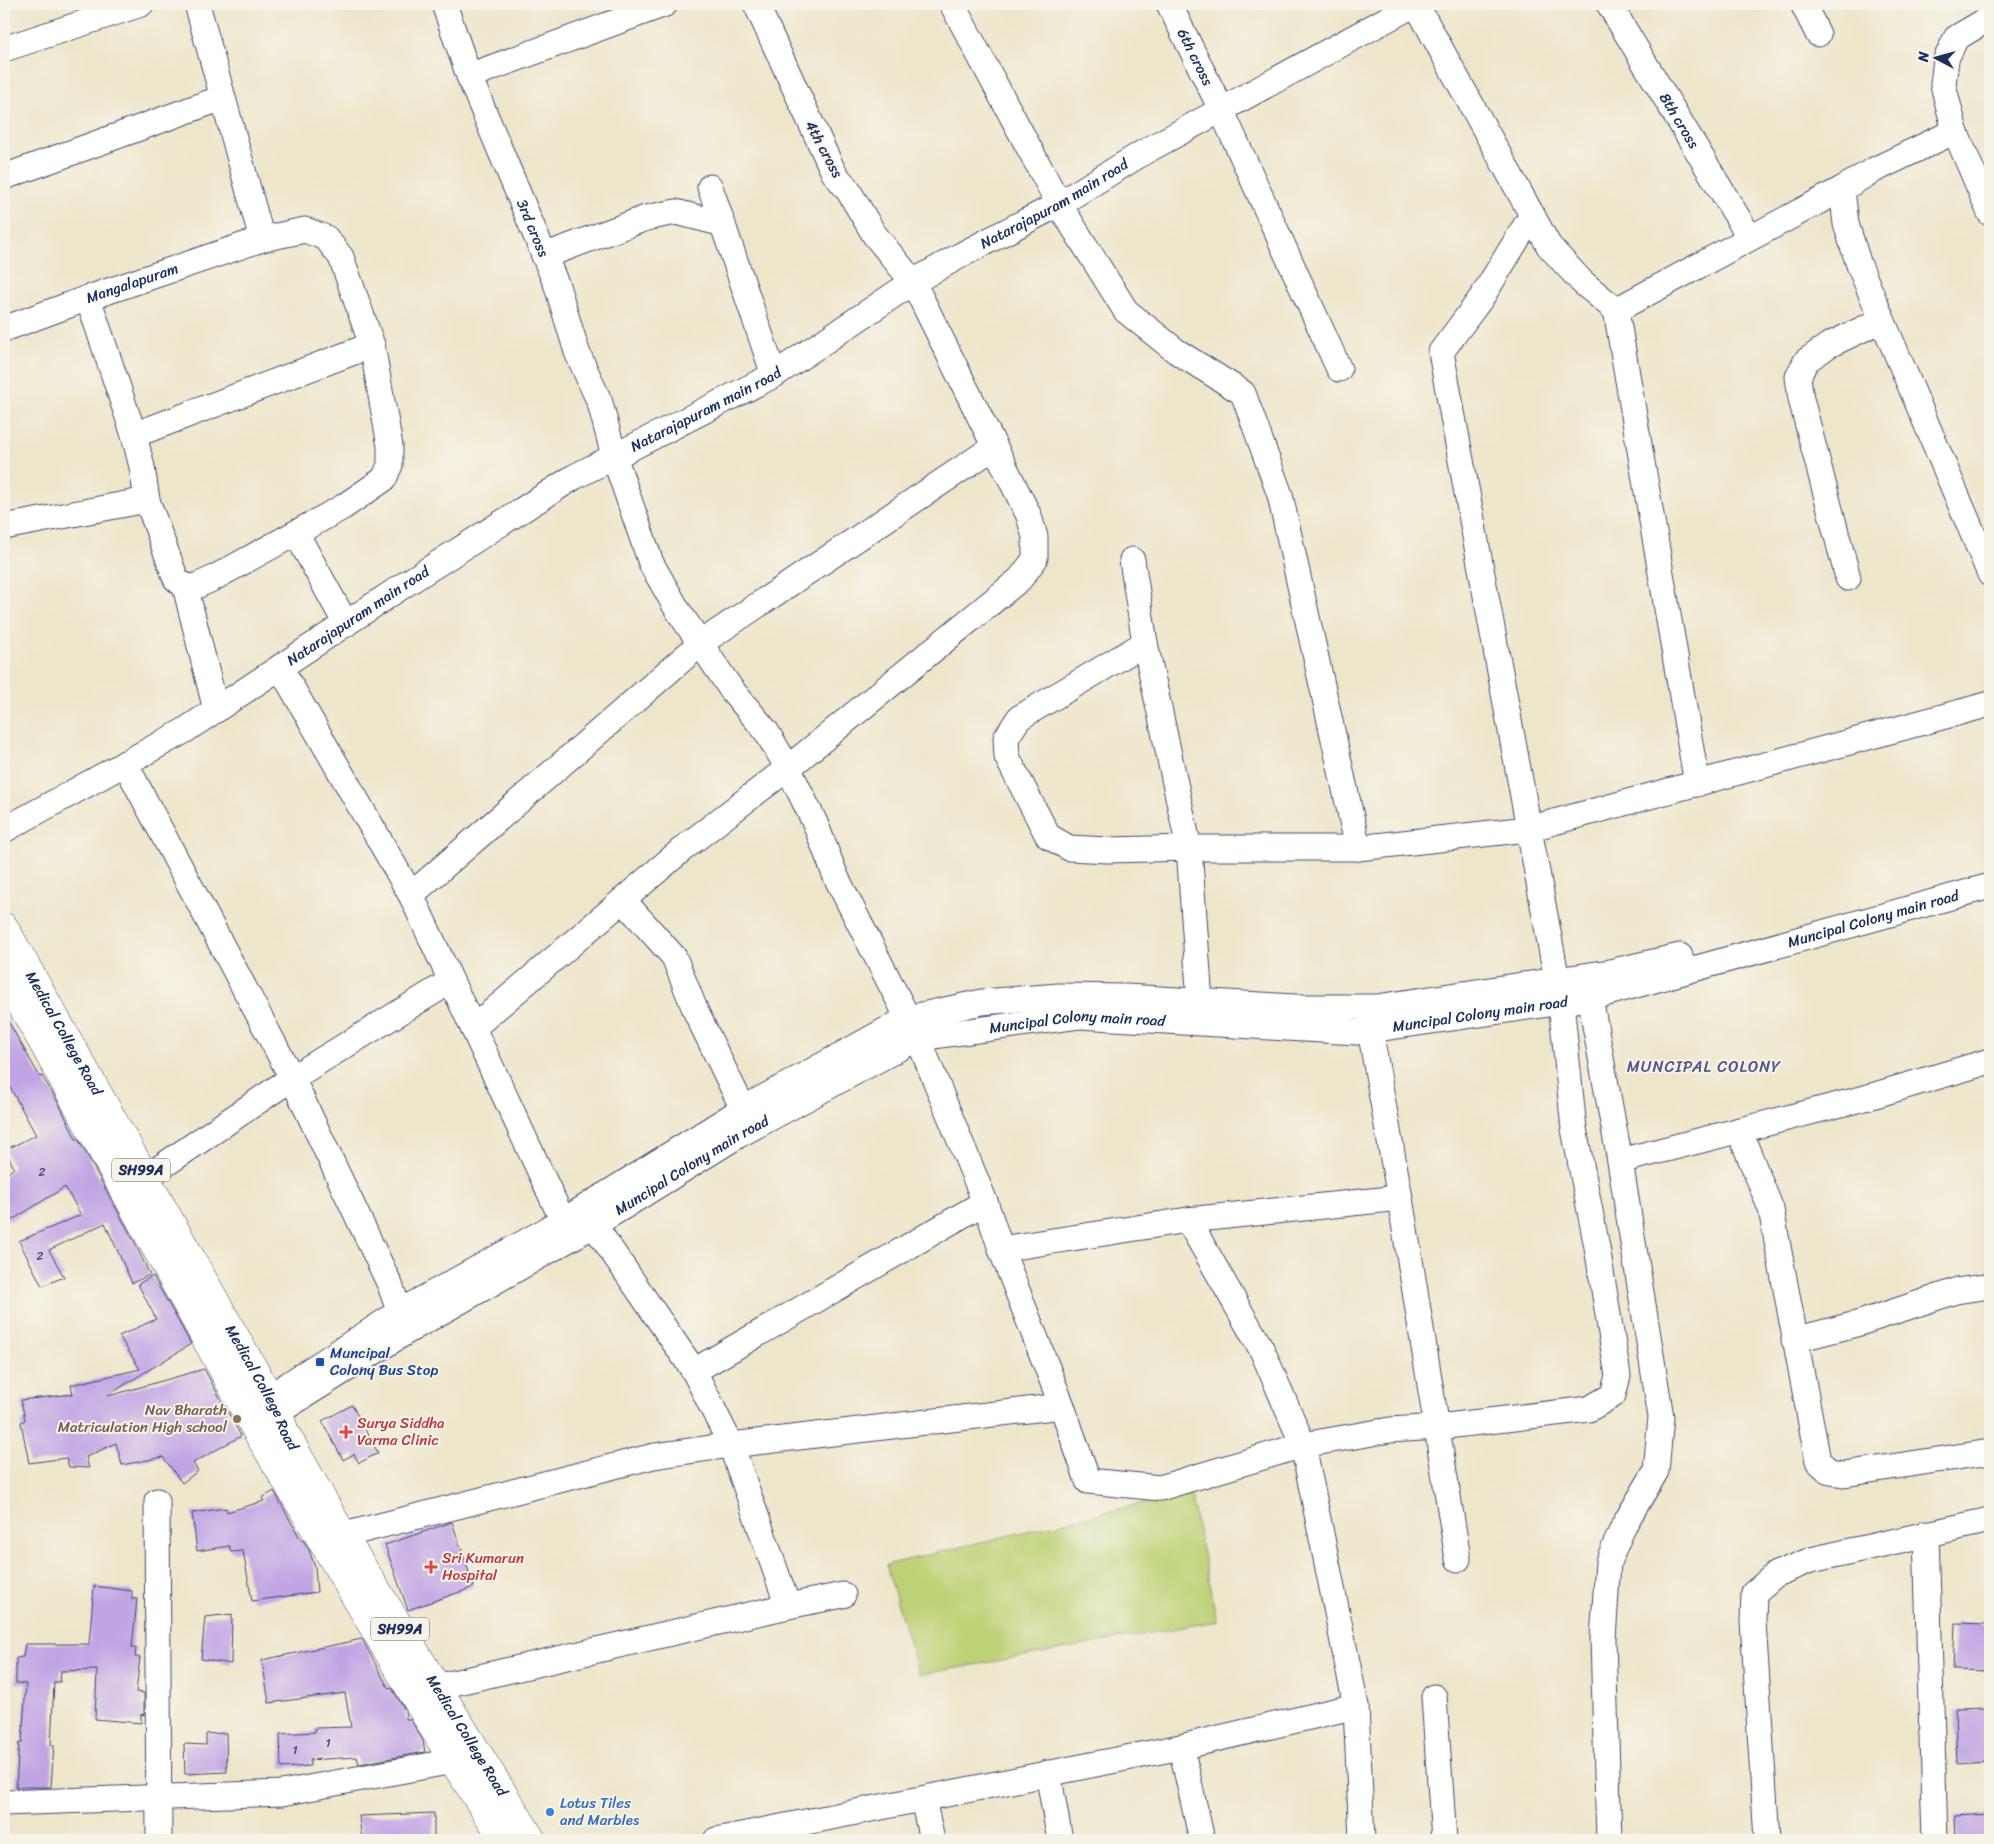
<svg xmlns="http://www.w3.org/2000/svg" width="1994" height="1844" viewBox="0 0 1994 1844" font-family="Sriracha,sans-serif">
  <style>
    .green { fill: #bdd276; stroke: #6c806a }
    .building { fill: #c0a4e4 }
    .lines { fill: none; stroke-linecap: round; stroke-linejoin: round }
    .minor-casing { stroke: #3b4a6e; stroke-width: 27 }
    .major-casing { stroke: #3b4a6e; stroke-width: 29 }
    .minor { stroke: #fff; stroke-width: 25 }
    .major { stroke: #fff; stroke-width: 28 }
    .transit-dot { fill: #1a4fb4; stroke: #f7f3e8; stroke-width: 2 }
    .education-dot { fill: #8d6e63; stroke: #f7f3e8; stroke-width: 2 }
    .health-dot { fill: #e0444e; stroke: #f7f3e8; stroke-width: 2 }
    .shop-dot { fill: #3f7fe0; stroke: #f7f3e8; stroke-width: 2 }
    .labels { text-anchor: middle; stroke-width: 4; stroke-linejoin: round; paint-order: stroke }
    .number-label { font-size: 12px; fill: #444c80 }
    .shield { fill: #f7f3e8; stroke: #5d6a87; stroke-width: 1 }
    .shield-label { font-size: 14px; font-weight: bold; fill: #1b2f5e }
    .street-label { font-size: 15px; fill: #1b2f5e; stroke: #f7f3e8 }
    .transit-label { font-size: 15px; fill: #164399; stroke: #f7f3e8; text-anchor: start }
    .education-label { font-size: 15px; fill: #785e54; stroke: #f7f3e8; text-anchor: end }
    .health-label { font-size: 15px; fill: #be3a42; stroke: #f7f3e8; text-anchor: start }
    .shop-label { font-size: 15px; fill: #366cbe; stroke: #f7f3e8; text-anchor: start }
    .neighbourhood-label { font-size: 16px; letter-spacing: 1px; fill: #55588d; stroke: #f7f3e8 }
  </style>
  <rect width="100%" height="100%" fill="#f7f3e8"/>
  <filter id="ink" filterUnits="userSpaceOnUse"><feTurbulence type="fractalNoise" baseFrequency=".02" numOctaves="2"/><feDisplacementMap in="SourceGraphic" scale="10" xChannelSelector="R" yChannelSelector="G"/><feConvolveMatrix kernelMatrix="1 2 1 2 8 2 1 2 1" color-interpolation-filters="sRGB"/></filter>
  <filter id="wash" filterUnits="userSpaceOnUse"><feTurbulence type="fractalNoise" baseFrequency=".0096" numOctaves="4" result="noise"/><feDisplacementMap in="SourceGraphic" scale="20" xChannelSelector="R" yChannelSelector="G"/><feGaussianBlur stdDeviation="1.12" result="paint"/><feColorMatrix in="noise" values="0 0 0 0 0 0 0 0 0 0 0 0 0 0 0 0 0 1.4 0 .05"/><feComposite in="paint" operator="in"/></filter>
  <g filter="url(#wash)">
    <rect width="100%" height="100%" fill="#eee6cb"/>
    <path class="green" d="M1190,1492L1217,1621L919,1675L886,1565Z"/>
    <g id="blocks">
      <g class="building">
        <path d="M4,1014L40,1077L42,1076L59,1104L76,1139H78L134,1241L150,1275L132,1283L105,1223L49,1250L64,1277L42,1286L19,1241L81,1215L65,1187L9,1222L4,1212V1176L14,1168L5,1150L36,1135L4,1076Z"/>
        <path d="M153,1276L191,1344L108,1395L109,1396L204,1369L241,1436L193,1463L198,1471L182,1483L163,1457L122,1465L116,1443L86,1457L89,1468L69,1467L66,1458L29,1463L21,1422L25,1420L21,1400L73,1394L71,1385L140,1369L119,1336L156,1319L138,1284Z"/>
        <path d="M352,1405L378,1453L359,1463L354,1454L343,1460L322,1421Z"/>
        <path d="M274,1491L301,1540H303L309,1550L315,1567L317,1592L252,1601L243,1551L231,1552L229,1546L197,1551L192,1513L226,1508L227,1512L264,1501L262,1498Z"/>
        <path d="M452,1522L474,1587L408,1610L385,1545Z"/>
        <path d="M94,1586L132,1591V1599H137L132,1648H136L135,1657H140L136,1692L144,1693V1715L141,1714V1723L95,1719L97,1670L61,1671L60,1682H54L51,1745H54L51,1787H16L19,1743H22L26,1684L16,1683V1658L23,1657L25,1644H89Z"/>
        <path d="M232,1614L231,1664L201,1659L205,1617Z"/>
        <path d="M1955,1623L1990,1624V1671L1953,1670Z"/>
        <path d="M362,1639L389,1689L392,1688L405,1710L406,1719H410L423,1741L425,1752L359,1764L357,1757L310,1760V1766L281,1768L280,1734L315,1732V1728L351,1727L345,1693L269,1703L262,1660Z"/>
        <path d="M1990,1708V1762L1957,1764L1955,1709Z"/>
        <path d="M226,1733L227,1772L185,1774L184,1744L206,1745V1734Z"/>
        <path d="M434,1813V1840H362L359,1816Z"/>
        <path d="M1990,1814V1840H1956L1955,1816Z"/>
      </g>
    </g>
  </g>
  <g filter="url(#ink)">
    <use href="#blocks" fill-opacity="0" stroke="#3b4a6e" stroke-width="1"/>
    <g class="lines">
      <defs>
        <g id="minor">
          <path id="s1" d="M444,4L469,76L557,286L577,352L600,403L614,456L651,563L677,609L731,689L766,731L788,768L815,823L836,877L918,1038L985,1202L1001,1249L1062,1406L1088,1481L1160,1488L1303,1445L1262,1350L1188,1220"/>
          <path d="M952,4L1059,204L1126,311L1176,351L1243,393L1280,495L1358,848L1528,829L1990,704"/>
          <path id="s2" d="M1169,4L1219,105L1339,369"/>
          <path d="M1416,4L1549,246L1582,282L1616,310L1697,784"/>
          <path id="s3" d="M1609,4L1750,238"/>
          <path d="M1803,4L1818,34"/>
          <path d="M1990,18L1956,38L1946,59L1943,85L1955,131L1990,213"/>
          <path d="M4,49L141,4"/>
          <path d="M469,76L665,4"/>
          <path d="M1955,131L1874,170L1842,189L1846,224L1859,265L1990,574"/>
          <path d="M4,177L222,98"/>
          <path d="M710,187L774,375"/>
          <path d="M544,256L646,218L676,212L723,224"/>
          <path d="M88,298L134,435"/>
          <path d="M1616,310L1842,189"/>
          <path id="s4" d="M4,329L88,298L262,239"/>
          <path d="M147,500L176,579L185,586L194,587L212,579L343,507L384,479L390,465V446L372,345"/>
          <path d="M4,527L147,500L142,467L134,435L372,345L341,257L326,238L305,230L262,239L197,4"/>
          <path d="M296,533L346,624"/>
          <path d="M1132,560L1145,643L1189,848L1201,1016"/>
          <path d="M1848,578L1801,399L1798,377L1806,361L1829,345L1882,320"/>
          <path d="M185,586L216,710"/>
          <path d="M1145,643L1019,718L1006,738L1007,757L1048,836L1069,848L1108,850L1189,848H1358"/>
          <path d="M280,667L411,895L563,1221L571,1234"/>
          <path d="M125,763L292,1078L390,1285L405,1327"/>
          <path id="s5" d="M4,830L184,731L404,585L574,477L774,375L913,282L961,255L1059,204L1144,152L1415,4"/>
          <path d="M411,895L701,643L994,447"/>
          <path d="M623,900L674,957L696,1012L750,1123"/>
          <path d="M1590,998L1620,1161L1661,1417L1656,1471L1624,1525L1608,1562L1603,1639L1609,1840"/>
          <path d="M473,1028L685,847L788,768L1020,579L1035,559V537L1029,516L913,282L874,234L848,190L834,173L756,4"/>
          <path d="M1370,1030L1400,1198L1458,1559"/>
          <path d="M1739,1130L1771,1209L1818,1461L1830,1472L1844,1474L1990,1452"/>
          <path d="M1620,1161L1865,1098L1990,1061"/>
          <path d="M145,1178L292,1078L451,981"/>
          <path d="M594,1225L694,1371L985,1202"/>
          <path d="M1001,1249L1188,1220L1400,1198"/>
          <path d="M1794,1340L1860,1323L1956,1291L1990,1286"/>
          <path d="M694,1371L731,1445L788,1606"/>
          <path d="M269,1397L401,1311L563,1221L743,1109L908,1018L982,1002L1059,996L1126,997L1295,1007H1377L1610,972L1680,956"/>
          <path id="s6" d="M264,1425L278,1412L406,1332L594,1225L737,1136L918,1038L1079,1016L1357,1032L1370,1030L1590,998L1990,886"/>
          <path d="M157,1501L159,1840"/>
          <path d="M1926,1533L1935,1840"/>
          <path d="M324,1540L654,1456L731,1445L1062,1406"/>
          <path d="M419,1695L436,1687L788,1606L843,1595"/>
          <path d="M1434,1697L1444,1840"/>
          <path d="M1181,1747L1202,1840"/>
          <path d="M1048,1773L1060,1840"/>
          <path d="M923,1799L932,1840"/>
          <path d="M4,1803L282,1793L453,1761"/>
          <path d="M716,1840L1181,1747L1356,1706"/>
          <path d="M1362,1840L1356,1706L1303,1445L1390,1430L1438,1427L1589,1409L1613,1395L1618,1376L1597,1247L1574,1129L1561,1002L1441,352L1482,297L1532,215"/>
          <path d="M1767,1840L1753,1621L1754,1593L1776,1574L1811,1560L1990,1520"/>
        </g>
        <g id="major">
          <path id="s7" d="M4,927L278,1412L285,1432L342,1534L532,1840"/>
          <path d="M4,975L43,1043L257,1432L453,1761L504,1840"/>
        </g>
      </defs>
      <use href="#minor" class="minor-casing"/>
      <use href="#major" class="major-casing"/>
      <use href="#minor" class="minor"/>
      <use href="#major" class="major"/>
    </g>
  </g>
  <rect class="transit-dot" x="315" y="1357" width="10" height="10" rx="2.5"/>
  <circle class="education-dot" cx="237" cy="1419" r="5"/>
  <g class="health-dot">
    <path d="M343.5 1424.5h5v5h5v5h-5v5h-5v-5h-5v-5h5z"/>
    <path d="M428.5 1559.5h5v5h5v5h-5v5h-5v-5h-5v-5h5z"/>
  </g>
  <circle class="shop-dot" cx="550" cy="1812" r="5"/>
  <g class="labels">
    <g class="number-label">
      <text x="42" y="1176">2</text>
      <text x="40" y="1260">2</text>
      <text x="328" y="1747">1</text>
      <text x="295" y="1754">1</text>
    </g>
    <g class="shield">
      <rect x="112" y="1158.5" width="58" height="23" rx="4"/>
      <rect x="371" y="1617.5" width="58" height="23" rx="4"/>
    </g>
    <g class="shield-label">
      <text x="141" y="1175">SH99A</text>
      <text x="400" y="1634">SH99A</text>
    </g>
    <g class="street-label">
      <text dy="5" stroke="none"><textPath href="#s2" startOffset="59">6th cross</textPath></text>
      <text dy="5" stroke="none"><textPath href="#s3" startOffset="136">8th cross</textPath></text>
      <text transform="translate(824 149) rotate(62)" y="5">4th cross</text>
      <text dy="5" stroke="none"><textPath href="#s5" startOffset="1224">Natarajapuram main road</textPath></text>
      <text dy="5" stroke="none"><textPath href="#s1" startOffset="241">3rd cross</textPath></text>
      <text dy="5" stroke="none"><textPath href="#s4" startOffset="136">Mangalapuram</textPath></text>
      <text dy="5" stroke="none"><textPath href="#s5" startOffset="819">Natarajapuram main road</textPath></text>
      <text dy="5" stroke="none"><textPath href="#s5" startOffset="414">Natarajapuram main road</textPath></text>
      <text dy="5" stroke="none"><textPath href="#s6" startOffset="1731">Muncipal Colony main road</textPath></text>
      <text dy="5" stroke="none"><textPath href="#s6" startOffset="1326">Muncipal Colony main road</textPath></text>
      <text dy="5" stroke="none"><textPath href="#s6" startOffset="921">Muncipal Colony main road</textPath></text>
      <text dy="5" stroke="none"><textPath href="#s7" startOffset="122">Medical College Road</textPath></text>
      <text dy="5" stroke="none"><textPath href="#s6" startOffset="501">Muncipal Colony main road</textPath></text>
      <text dy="5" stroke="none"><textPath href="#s7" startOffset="528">Medical College Road</textPath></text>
      <text dy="5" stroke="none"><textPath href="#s7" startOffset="932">Medical College Road</textPath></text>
    </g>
    <g class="transit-label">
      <text x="330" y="1358">Muncipal<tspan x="330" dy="17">Colony Bus Stop</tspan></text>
    </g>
    <g class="education-label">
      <text x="227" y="1415">Nav Bharath<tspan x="227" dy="17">Matriculation High school</tspan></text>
    </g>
    <g class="health-label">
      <text x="357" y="1428">Surya Siddha<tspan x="357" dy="17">Varma Clinic</tspan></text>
      <text x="442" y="1563">Sri Kumarun<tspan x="442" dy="17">Hospital</tspan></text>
    </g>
    <g class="shop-label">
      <text x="560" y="1808">Lotus Tiles<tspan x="560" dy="17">and Marbles</tspan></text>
    </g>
    <g class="neighbourhood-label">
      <text x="1704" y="1072">MUNCIPAL COLONY</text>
    </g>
  </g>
  <rect width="1994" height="1844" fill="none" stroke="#f7f3e8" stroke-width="20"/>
  <g transform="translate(1936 58) rotate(276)" stroke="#f7f3e8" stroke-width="4" paint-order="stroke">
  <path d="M0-4L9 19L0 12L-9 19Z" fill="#1b2f5e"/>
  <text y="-8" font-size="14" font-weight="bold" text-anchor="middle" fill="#1b2f5e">N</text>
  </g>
</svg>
